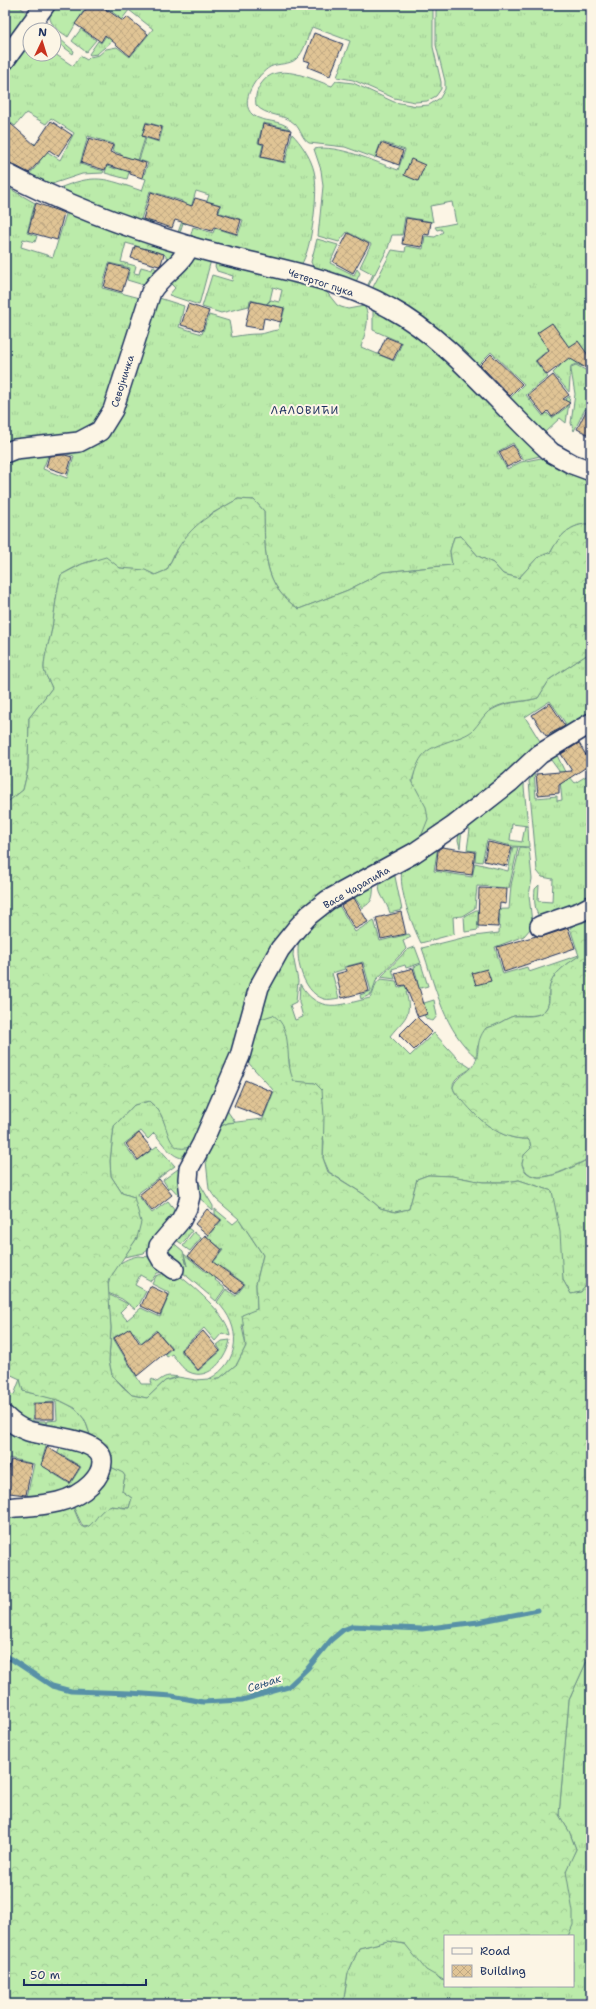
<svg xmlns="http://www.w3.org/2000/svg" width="596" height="2009" viewBox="0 0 596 2009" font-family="'Shantell Sans',sans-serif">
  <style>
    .grass { fill: url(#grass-tufts); stroke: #6b8d84; fill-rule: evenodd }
    .forest { fill: url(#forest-crowns); stroke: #6b8d84 }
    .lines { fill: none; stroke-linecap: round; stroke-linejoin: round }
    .stream { stroke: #5891a7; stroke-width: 5 }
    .building { fill: url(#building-cross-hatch); stroke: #1b2f5e }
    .minor-casing { stroke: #1b2f5e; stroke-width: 22 }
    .minor { stroke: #fcf5e5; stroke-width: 19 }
    .labels { text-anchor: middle; stroke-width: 4; stroke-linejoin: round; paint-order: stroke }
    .street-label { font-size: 10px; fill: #1b2f5e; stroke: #fcf5e5 }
    .neighbourhood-label { font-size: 11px; letter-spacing: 1px; fill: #1b2f5e; stroke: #fcf5e5 }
    .water-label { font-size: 11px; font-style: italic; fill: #34587c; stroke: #fcf5e5 }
  </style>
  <defs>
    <pattern id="grass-tufts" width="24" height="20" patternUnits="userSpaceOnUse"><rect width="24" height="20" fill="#bbebaa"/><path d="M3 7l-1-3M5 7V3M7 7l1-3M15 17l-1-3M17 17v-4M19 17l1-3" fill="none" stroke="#a0ca95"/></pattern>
    <pattern id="forest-crowns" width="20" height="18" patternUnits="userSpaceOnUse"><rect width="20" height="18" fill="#bbebaa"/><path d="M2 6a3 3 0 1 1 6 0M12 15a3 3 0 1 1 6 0" fill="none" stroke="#a0ca95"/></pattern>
    <pattern id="building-cross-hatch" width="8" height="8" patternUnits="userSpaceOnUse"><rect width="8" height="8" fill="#e0c495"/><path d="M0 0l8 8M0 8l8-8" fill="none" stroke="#c0a983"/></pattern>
  </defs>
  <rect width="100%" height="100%" fill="#fcf5e5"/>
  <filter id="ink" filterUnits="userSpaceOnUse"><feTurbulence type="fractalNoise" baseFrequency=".025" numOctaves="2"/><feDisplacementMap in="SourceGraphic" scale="8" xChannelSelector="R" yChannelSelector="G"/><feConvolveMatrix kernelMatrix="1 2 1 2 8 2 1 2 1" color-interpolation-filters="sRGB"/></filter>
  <g filter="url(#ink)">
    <g class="grass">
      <path d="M5,5H18L31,17L5,51Z"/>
      <path d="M53,5H87L68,37C55,28 44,21 53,5Z"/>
      <path d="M107,5H433V47L441,82V89L436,96L427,101L415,102L394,98L353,80L337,77L350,41L312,27C307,37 305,52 296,59C290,65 278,63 270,67C258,74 237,102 253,115C263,123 281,119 290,129L263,123L258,143L263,145L260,157L285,163L292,134C301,143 311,158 314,171C319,190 312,249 301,265L190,238L193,227L213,233L215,228L238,235L243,220L221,213L217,227H215L221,205L207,201L209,195L196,191L186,224L183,223L179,235H177L186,210L180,208L182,201L150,191L141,219L152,222L151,225L57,189C96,173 104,178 142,191L146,179L143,178L148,163L139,160L146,138L159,142L163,127L146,122L142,136L145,138L138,160L133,159L127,179L105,173L107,166L116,169L121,154L112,151L114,144L88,136L80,164L104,171L103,173L82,174L49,185L27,177L40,162L28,151L34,143L60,160L74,133L51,118L46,124L26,113L15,126L11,123L5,130V65L30,32V54H54V34L74,51L73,54L61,45L55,54L73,66L80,56L87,60L90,57L99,55L106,49L117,47L130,57L153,29L129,10L110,35L114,38C109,45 103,48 97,54L90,55L89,54L98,41L101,43L119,17L105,7Z"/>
      <path d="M436,5H591V353L583,367L576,364L571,366L569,392L553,373L561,365L548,350L535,361L548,377L526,395L543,416L547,413L552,418L567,407L563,401L570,396L566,423L560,418L543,434L508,400L524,384L491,352L475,368L371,291L392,250L405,252L406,246L423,249L425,236L435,237L443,232L441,229L437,230L435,227L456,223L452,202L430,206L433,222L405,217L402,235H392L388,248L367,289H366L373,274L360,267L371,244L347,232L339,242L318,236L323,186L321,170L314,149C338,144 375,162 398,170L405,150L381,142L375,158L345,147L309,143C302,139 301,130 295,124C284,113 266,117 256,105C255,97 256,91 261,84C277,60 310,79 332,86L336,81L353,83L394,102L417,106L429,105L440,98L445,89V81L436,45Z"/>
      <path d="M81,29L96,40L86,52L72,41Z"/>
      <path d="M7,187L35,203L27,233L37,236L35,242L23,239L21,247L53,257L67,211L182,252L171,263L164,254L126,243L121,262L136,266L134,273L139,274L141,267L152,270L153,267L159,270L147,286L127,280L130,268L109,263L102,288L140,298L144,305L96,428L5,449V191Z"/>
      <path d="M317,239L338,245L330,263L354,275L357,269L360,273L355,284L314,269L311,262Z"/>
      <path d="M191,256L211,260L199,305L169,295L175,288L169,282Z"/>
      <path d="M218,261L325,290L337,305L341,307L348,309L364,306C372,316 364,336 361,347L394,361L402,343L373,330V309H378L432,345L544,455L523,460L513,443L497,452L507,469L521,462L546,457L591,477V524C571,523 559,536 551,552L537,558L519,578L503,574L493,563L478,556L461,536L454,537L450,551L452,565L383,572L348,590L299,609C262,586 265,550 264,511L254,500L238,499L211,514L175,552L167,570L155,575C141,567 135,571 121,568C116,568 113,561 108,560C92,557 75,567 61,575C56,593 55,610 52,628C50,641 44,654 44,668C44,674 50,682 52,688L29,718L28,769L23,790L5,804V455L51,448L43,469L67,478L74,456L54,450L90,440L153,296L184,306L179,327L202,334L209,315L229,321L232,337C242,335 249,334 259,334C265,334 272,330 278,330L285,308L267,304L271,300L279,302L282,290L273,287L270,300L266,304L250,300L249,306L221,313L202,307L212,275L232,281L233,276L217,271L215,266Z"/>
      <path d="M576,365L591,373V412L585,409L574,431L571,423L575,394L571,370V367Z"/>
      <path d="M591,652V716L550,742L546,738L566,724L550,701L525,717L543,746L417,847C415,823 404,770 425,752C435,742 452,742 464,735C476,728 476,721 486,714C504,700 518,704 538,698L550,679Z"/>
      <path d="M555,751L564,770L575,783L591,773V860L589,862L591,866V900L541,919C534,912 534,898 535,889L539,885L538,901L552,902L553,879L542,877L537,871L529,781L534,773L536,798L557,796V801L562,800L559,771L548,756Z"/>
      <path d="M525,772L524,787L528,826L512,824L510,840L522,842L525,826L528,827L529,847L512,846L487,840L482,862L475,861L476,851L467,850L470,829L462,828L460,848L458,840L460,829Z"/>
      <path d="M438,846L434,871L472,877L475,863L508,871L513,847H518L509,888L477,886L475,908L462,916L453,917L454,934L421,943C412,925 398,889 402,869Z"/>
      <path d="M520,847L529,848L532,879L529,895L532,923L531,928L524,936L495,947L503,974L527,967L529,972L579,955L580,956C566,964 550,975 549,992C548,998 550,1003 546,1009C538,1019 525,1014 514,1016C506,1018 497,1026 486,1028L477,1048V1058C444,1031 435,986 422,948L466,937L499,933L500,915L484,914L478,922V930L465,932L464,916L476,910L509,909L511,885Z"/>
      <path d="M394,872L402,910L390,913C383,892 368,888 394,872Z"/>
      <path d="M375,880C371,894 377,900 362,908L353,895L338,904L355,932L374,920L380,941L409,934L411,937L403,941L406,949L376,980L372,994L361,999L360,995L371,991L363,962L344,967L345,969L332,973L339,998C334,999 328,1000 324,999C301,992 292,951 302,932C314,910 354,891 375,880Z"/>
      <path d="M295,935L293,955L298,981L296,1002L290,1005L295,1020L303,1017L299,1002L300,984C319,1015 340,1005 370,998C376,991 373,983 381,979L396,981L398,988L418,981L414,967L421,964L428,986L406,992C413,1017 404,1018 390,1036L410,1056L434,1033L459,1060L471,1068C466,1073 452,1077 453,1087C454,1094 460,1097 464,1101C480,1121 500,1140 528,1139L530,1142L531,1148C526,1156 517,1162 526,1172C542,1187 575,1165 591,1158V1279L581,1292L571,1294L563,1280L552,1191L519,1180L507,1182H483L452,1176L428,1175L417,1179L409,1209L395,1212L380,1208L365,1195L329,1172L323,1158L324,1142L315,1083L294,1082L290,1075L289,1059L254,1021L258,1006Z"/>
      <path d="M415,947L421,963L406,968L405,965L392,969L395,979L381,977L407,950Z"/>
      <path d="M434,1000L437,1016L433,1021C422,1020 424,1012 424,1003Z"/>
      <path d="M149,1101L160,1112L165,1124L195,1144L185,1158C172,1159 162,1142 154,1133L148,1139L141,1131L124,1144L137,1161L157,1146L175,1166L137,1194L152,1213L168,1201L175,1210L186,1201L149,1249L144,1253L124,1257L137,1238L134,1197L122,1193L111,1176L110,1161L114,1126L134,1105Z"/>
      <path d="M227,1106L228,1112L235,1122L228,1123L217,1128Z"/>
      <path d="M178,1169L184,1186L181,1198L171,1187L168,1188L163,1180Z"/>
      <path d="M194,1174L213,1206V1210L196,1195Z"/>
      <path d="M215,1209L233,1224L239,1219L263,1255L256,1284L257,1309L250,1313L242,1327L246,1346L237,1364L220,1378L209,1379C241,1362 242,1326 217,1302L226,1289L236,1296L245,1284L223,1268L215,1280L225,1288L216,1301L175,1266L161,1249L170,1240L183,1251L187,1266L184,1254L206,1272L223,1250L207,1237L222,1220L215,1214Z"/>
      <path d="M185,1226L192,1231L182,1244L172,1237Z"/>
      <path d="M194,1232L201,1238L190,1251L183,1246Z"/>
      <path d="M138,1256L150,1257L165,1272L157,1273L151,1281L140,1275L135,1285L146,1291L139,1305L135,1309L122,1299L108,1293C107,1272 118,1260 138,1256Z"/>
      <path d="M167,1272L173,1278L176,1276L175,1272C191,1285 229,1315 230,1336L222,1333L215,1341L204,1328L180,1350L198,1371L221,1351L217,1345L222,1341L230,1340C227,1357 210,1382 189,1372C182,1369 177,1360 172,1354L167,1357L165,1354L172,1348L156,1330L141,1343L134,1332L124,1338L121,1333L113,1338L141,1384H152L151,1381L152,1379L157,1382C165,1376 167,1375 178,1377L165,1381L147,1398L132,1395L112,1375L109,1361L111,1328L108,1294L128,1304L120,1312L127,1320L141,1308L160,1317L170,1293L152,1284L156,1276Z"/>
      <path d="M20,1379L23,1391C44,1397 72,1399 84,1419C88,1426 90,1436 93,1443L54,1433L47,1423L48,1421L57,1420L56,1402L33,1403V1421H45L51,1433L5,1411V1392L14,1395Z"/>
      <path d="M5,1420L47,1443L42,1460L54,1464L62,1441L97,1457L83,1487L26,1502L34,1464L9,1458L7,1469H5ZM62,1455L81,1467L70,1484L51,1472Z"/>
      <path d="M111,1467L123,1472L125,1476L122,1491L132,1498L129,1508L111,1506L90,1526L83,1527L71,1502Z"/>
      <path d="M591,1652V2004H343L348,1973L359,1948L388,1941L405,1944L441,1980L445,1981V1986H573V1936H568C578,1911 565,1896 566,1872C567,1865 573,1856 576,1849L569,1831L559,1815L569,1700Z"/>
    </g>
    <g class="forest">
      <path d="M238,499L254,500L264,511C265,550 262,586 299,609L348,590L383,572L452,565L450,551L454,537L461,536L478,556L493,563L503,574L519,578L537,558L551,552C559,536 571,523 591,524V652L550,679L538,698C524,702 511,701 498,706C484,712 483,719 474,729C470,734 461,737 455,739C425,750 421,750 412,781L426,807L428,819L417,847L301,911H297L195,1144C168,1160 169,1128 160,1113C158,1108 153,1105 149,1101L134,1105L114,1126L110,1161L111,1176L122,1193L134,1197L141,1222L137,1238L108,1281L111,1328L109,1361L112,1375L123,1387L132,1395L147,1398L165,1381L178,1377L196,1380L220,1378L237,1364L246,1346L242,1315L257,1309L256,1284L263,1255L239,1219L216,1199L209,1189L206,1161L217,1128L228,1123L263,1119L274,1091L244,1058L254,1021L273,1015C295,1029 283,1061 294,1081L315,1083L322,1090L324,1116L323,1158L328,1172L365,1195L380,1208L395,1212L409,1209L417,1179L428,1175L452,1176L483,1182H507L519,1180L552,1191L560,1232L563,1280L571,1294L581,1292L591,1279V1652L569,1700L559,1815L569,1831L576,1849L566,1871L573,1912V1925L568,1936H445V1981L426,1970L405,1944L388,1941L359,1948L348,1973L343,2004H5V1512L71,1502L81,1526L85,1528C95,1525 98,1510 109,1507C116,1505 123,1509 129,1508L132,1498L122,1491L125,1476L123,1473L111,1467L93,1443L85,1420L75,1408L61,1401L23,1391L20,1379L5,1372V804L23,790L28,769L29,718L52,688C50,682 44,674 44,668C44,654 50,641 52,628C55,610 56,593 61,575L82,564L106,557L120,568L145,570L155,575L167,570C185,529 200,520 238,499Z"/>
      <path d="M591,913V1158C573,1165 532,1193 522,1164L524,1155L531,1148L530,1142L528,1139C500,1140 480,1121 463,1101C459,1096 455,1095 453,1087C456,1075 468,1075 474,1064C481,1052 474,1043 486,1028C497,1026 506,1018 514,1016C525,1015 538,1019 546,1009C550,1003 549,998 549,992C549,975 567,964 579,956L570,928Z"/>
    </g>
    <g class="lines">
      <path class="stream" d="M5,1655L52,1686L71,1691L130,1693L172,1696L203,1702L242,1700L288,1687L308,1668L331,1640L343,1630L353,1626L422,1629L478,1622L538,1610"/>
    </g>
    <g class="building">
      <path d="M89,5H100L123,21L127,17L148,34L130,56L105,35L101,42L75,24Z"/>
      <path d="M314,33L343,44L330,76L308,67L310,62L304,60Z"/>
      <path d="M51,121L72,135L58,156L49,150L29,173L12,164L5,158V131L11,124L35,145Z"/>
      <path d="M146,123L162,127L158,141L142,136Z"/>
      <path d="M263,124L291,130L284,162L261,157L264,144L259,143Z"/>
      <path d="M89,138L113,145L110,152L146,163L142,178L130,174V172L107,165L105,170L81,163Z"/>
      <path d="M381,143L403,151L399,165L376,157Z"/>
      <path d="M411,159L425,165L418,181L404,175Z"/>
      <path d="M151,192L192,206L195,198L220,205L218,213L241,220L237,234L214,227L212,231L175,220L172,228L143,219Z"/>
      <path d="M36,203L64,213L57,240L28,232Z"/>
      <path d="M406,218L431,222L429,235L424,234L422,247L402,244Z"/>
      <path d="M348,233L369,244L353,273L333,262Z"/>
      <path d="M135,246L164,254L161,264L159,266L131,258Z"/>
      <path d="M110,264L129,269L122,292L104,287Z"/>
      <path d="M251,301L284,308L281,322L264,318L262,329L245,326Z"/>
      <path d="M188,304L209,311L202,331L181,325Z"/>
      <path d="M552,323L569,347L578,341L591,359V371L569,358L547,375L536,361L549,350L537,333Z"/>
      <path d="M386,337L401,343L393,360L378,354Z"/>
      <path d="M491,354L522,384L510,396L480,365Z"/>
      <path d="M553,375L569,395L563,399L570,403L552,417L548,411L544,415L528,395Z"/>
      <path d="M591,401V436L577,429Z"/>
      <path d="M513,445L521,460L507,467L499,452Z"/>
      <path d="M65,455L72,457L67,474L46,467L49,456Z"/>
      <path d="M550,703L565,726L546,736L532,715Z"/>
      <path d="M579,743L591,764L559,785V793L538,795L536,774L572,771L561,754Z"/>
      <path d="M488,842L512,847L507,866L484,861Z"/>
      <path d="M442,847L475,852L472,875L436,870L438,850Z"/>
      <path d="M479,888L507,889L506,904L500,903L498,927L478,926Z"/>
      <path d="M354,898L368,922L355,929L341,906Z"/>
      <path d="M401,912L406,934L381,939L376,918Z"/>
      <path d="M568,928L575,948L504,972L497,947L536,936H544Z"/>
      <path d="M362,963L369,991L342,998L336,974L347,971L346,967Z"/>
      <path d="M413,968L427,1014L418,1017L405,985L399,986L395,973Z"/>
      <path d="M487,969L491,981L476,985L472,973Z"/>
      <path d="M417,1017L432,1032L414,1050L399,1035Z"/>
      <path d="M245,1080L273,1092L263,1117L234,1106Z"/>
      <path d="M139,1133L152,1149L138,1160L126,1144Z"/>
      <path d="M159,1179L172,1195L152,1211L139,1195Z"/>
      <path d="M207,1209L221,1220L208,1235L195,1224Z"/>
      <path d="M205,1235L222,1250L213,1262L244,1284L236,1294L188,1256Z"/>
      <path d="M150,1286L169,1295L160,1315L141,1306Z"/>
      <path d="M130,1328L140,1344L157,1331L171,1348L137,1376L114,1338Z"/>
      <path d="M203,1331L220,1351L198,1370L181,1350Z"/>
      <path d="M54,1403V1419H34V1404Z"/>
      <path d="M47,1447L80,1467L70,1483L41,1465Z"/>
      <path d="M11,1460L32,1464L26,1495L9,1493L10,1489L5,1488V1471H8Z"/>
    </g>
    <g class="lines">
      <defs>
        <g id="minor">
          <path d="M5,60L45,5"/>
          <path d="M5,173C64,204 125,227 189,246C255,266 329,273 390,308C453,342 499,406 552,453L572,464L591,471"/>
          <path d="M5,453L15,449L79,442L100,431L113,410L151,292C162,273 182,266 189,246"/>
          <path d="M540,926L580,912L591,906"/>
          <path d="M174,1269L162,1260L158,1253L159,1246L181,1220L187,1208L190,1196L188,1179L189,1168L202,1144L240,1056L259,987L280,949L297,928L309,915L328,900L414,853L455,825L510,782L540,754L591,723"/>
          <path d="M5,1416C12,1423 19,1428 28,1431C46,1437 103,1438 102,1462C102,1471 97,1478 91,1484C68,1507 36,1505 5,1508"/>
        </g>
      </defs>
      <use href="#minor" class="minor-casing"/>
      <use href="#minor" class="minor"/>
    </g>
  </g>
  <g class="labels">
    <g class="street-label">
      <text transform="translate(321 282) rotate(18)" y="4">Четвртог пука</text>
      <text transform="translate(122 381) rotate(-72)" y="4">Севојничка</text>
      <text transform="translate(356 887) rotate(-30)" y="4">Васе Чарапића</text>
    </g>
    <g class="neighbourhood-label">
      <text x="305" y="414">ЛАЛОВИЋИ</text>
    </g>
    <g class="water-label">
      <text transform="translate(264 1683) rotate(-18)" y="4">Сењак</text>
    </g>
  </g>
  <rect width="596" height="2009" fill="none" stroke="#fcf5e5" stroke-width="20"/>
  <rect x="10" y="10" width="576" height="1989" fill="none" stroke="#1b2f5e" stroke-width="1.5" filter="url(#ink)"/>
  <rect x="444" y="1935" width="130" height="52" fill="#fcf5e5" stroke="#a2a6af"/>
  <rect x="452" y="1948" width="20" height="6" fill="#fcf5e5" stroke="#a2a6af"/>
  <text x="480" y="1955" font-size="12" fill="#1b2f5e">Road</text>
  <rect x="452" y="1965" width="20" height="12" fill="url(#building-cross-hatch)" stroke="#a2a6af"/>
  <text x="480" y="1975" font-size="12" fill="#1b2f5e">Building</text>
  <g transform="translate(42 42) rotate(4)"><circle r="19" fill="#fcf5e5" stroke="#a2a6af"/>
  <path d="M0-3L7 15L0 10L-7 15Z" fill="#c8321e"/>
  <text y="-6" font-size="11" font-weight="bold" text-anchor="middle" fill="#1b2f5e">N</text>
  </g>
  <path d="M24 1979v6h122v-6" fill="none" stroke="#1b2f5e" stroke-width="2"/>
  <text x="30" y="1979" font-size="12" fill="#1b2f5e" stroke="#fcf5e5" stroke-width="3" paint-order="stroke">50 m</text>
</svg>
